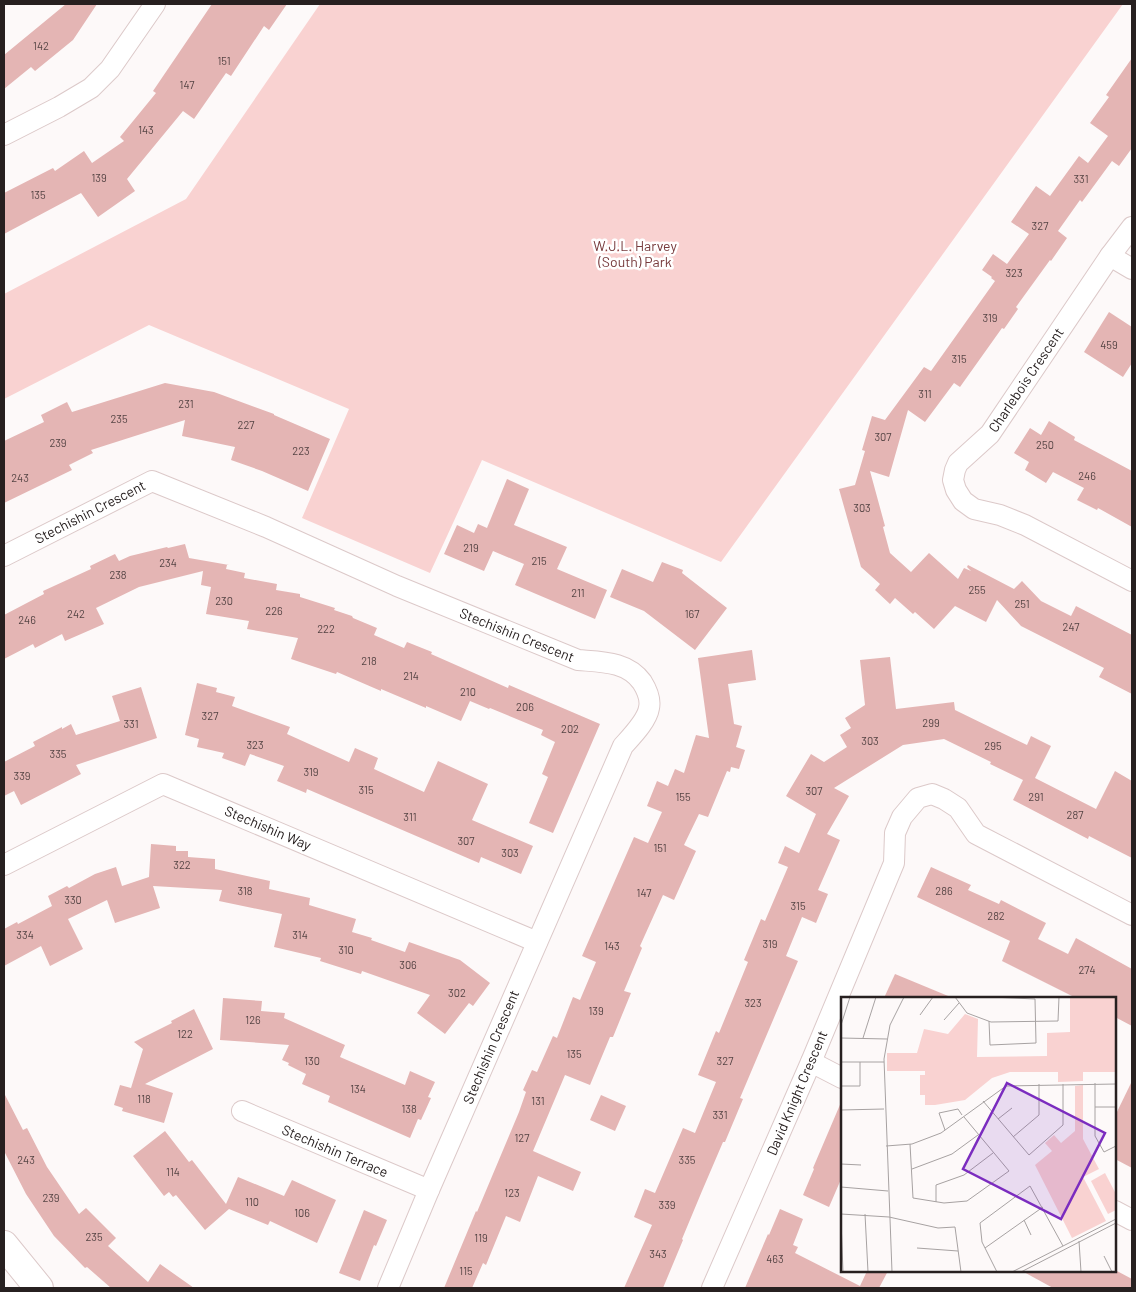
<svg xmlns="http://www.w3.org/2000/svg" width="1136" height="1292" viewBox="0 0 1136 1292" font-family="Barlow,sans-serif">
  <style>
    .green { fill: #f9d2d1 }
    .building { fill: #e4b5b4 }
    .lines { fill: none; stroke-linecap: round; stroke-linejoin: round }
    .street-casing { stroke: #dcc9c9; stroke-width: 22 }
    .secondary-casing { stroke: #dcc9c9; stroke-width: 30 }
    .street { stroke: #fff; stroke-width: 20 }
    .secondary { stroke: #fff; stroke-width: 28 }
    .labels { text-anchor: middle; stroke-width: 5; stroke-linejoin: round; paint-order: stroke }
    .number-label { font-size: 11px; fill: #564545 }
    .park-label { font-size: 14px; fill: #773a3c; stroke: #fff }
    .street-label { font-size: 14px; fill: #272020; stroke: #fff }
    .inset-road { fill: none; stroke: #a7a2a2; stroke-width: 1 }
    .view { fill: #7b2cbf; fill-opacity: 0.15; stroke: #7b2cbf; stroke-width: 2.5 }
    .inset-edge { fill: none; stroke: #272020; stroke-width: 2.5 }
  </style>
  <rect width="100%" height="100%" fill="#fdf9f9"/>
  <path class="green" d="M320,4H1123L721,562L482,460L430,573L302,518L349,409L149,325L4,399V294L186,199Z"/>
  <g class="building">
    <path d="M66,4H97L73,40L35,71L31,67L4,89V55Z"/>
    <path d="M212,4H287L269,30L264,26L231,76L226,73L194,119L183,111L127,179L135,191L98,217L81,193L4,234V193L53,168L55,171L84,151L92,163L124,141L120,137L156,93L153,91Z"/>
    <path d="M1132,58V148L1119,166L1112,161L1082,202L1080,200L1058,231L1067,238L1051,261L1050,260L1016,307L1018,309L1004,329L1002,328L960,387L954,383L925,422L908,410L889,477L870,471L885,526L883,527L890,553L911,572L929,553L958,579L964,568L971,571L967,567L968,565L1014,589L1022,581L1041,601L1071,616L1076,606L1132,635V694L1099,677L1104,668L1021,626L997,600L986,622L955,606L934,629L915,612L913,614L895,598L890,604L875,590L880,584L861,567L839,489L855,485L865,451L862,450L872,416L885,420L924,367L931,371L995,281L991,278L992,277L982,270L993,254L1007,264L1029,234L1011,222L1036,186L1050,196L1079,156L1088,163L1108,136L1090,123L1109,97L1106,95Z"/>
    <path d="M1109,312L1132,327V363L1123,377L1084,352Z"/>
    <path d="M165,383L214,392L274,414V415L330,439L308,491L262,471L231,460L235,447L182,436L185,420L91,450L93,453L69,465L72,470L4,503V441L44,422L41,415L67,402L72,412Z"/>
    <path d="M1049,421L1075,437L1074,440L1132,471V527L1098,508L1097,510L1077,500L1084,488L1053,472L1046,483L1025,470L1029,462L1014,453L1030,428L1041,435Z"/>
    <path d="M507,479L529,489L514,525L567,547L557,569L607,590L595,619L515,585L524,564L493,551L484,571L444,554L457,525L474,533L478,524L487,528Z"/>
    <path d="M185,544L189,558L229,565H227L226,569L245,573L244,578L277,584L276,590L300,594V597L335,608L334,610L352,616L353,618L377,628L374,635L404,648L407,642L432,652L431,654L508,688L509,685L600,724L553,833L529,823L548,777L542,774L555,742L541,735L543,730L490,708L489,709L470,701L461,721L426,706V708L381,689V691L337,672L336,674L291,659L298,638L247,629L249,621L206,614L211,587L201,585L203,571L139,587L96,608L104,624L65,641L62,634L35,648L33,644L4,659V615L44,594L43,591L91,569L90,566L115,554L119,561L130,556L167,547L168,548Z"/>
    <path d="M662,562L683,570L682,573L727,608L695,650L644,611L610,597L622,569L653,582Z"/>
    <path d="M752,650L756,680L728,684L734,724L742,726L736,747L745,750L739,769L731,767L730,772L727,771L708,817L699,814L684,845L696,851L674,900L663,895L640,946L642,948L624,991L631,993L613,1037H610L590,1085L565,1075L533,1151L581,1172L573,1191L538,1176L520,1222L506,1216L486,1265L483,1263L472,1288H444L476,1211L477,1212L519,1112L526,1092L523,1090L532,1070L537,1072L553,1036L557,1038L573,997L580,1000L596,962L582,956L634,837L648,843L662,812L647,806L657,781L668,786L675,769L684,773L696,735L709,738L698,658Z"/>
    <path d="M890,657L896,709L954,702L955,710L1027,745L1031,736L1051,746L1035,778L1096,809L1115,771L1132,781V858L1089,836L1088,839L1013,800L1023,780L990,764L991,762L944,739L903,745L834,788L849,796L827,834L840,840L818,890L828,894L816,923L802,917L786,956L798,961L740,1098L743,1099L725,1142H723L702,1191L682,1239L683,1240L663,1288H624L652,1225L634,1217L645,1189L655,1193L683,1128L695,1133L716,1082L698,1075L716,1031L719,1033L748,962L744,960L761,919L765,921L788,867L778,863L785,846L799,853L816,814L786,796L811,754L824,762L847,747L840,735L851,728L845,718L865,705L860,660Z"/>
    <path d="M197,683L217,688L216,692L235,697L232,706L290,727L287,734L349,762L355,748L378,758L374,769L424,792L438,761L488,784L472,820L533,846L521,874L481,857L479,863L307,789L306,793L277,781L284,766L250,754L245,766L222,758L224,753L197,747L199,739L185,735Z"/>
    <path d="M141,687L157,738L76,765L81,774L21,805L14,791L4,796V762L35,746L33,742L62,727V729L71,724L76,735L120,721L112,696Z"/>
    <path d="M151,844L176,846V851H188V857L215,859V869L270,881L269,889L310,898L309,905L356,919L352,932L372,938L371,940L405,952L409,942L460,960L490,983L473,1006L469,1003L445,1034L417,1013L430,995L362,971L361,974L320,961L321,958L274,947L282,914L219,901L222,890L153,886L160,908L115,923L107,900L68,919L83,949L50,966L41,946L4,966V929L17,922L18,924L52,906L48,896L67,886L69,888L95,874L116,867L122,886L149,877Z"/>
    <path d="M931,867L971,885L968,890L999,904L1001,900L1046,923L1038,939L1068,954L1076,938L1132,969V1026L1115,1017V998H1076L1002,961L1010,941L917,897Z"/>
    <path d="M895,974L953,998H884Z"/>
    <path d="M223,998L262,1001L261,1011L285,1013L284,1018L345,1045L340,1057L405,1085L410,1071L435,1082L428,1097L431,1098L421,1120L418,1119L410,1138L328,1102L330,1096L302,1084L306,1074L288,1065L289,1063L282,1060L289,1045L220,1040Z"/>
    <path d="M194,1009L213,1049L145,1084L173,1093L164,1123L122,1111L123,1108L114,1105L120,1085L131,1088L143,1049L134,1042L172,1023L171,1021Z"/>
    <path d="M1132,1081V1168L1115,1159V1116Z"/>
    <path d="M4,1093L23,1130L27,1128L47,1167L79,1214L86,1208L116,1238L108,1246L148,1282L160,1264L194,1288H111L87,1267L85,1268L54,1236L26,1194L4,1151Z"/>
    <path d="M601,1095L626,1106L615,1131L590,1120Z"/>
    <path d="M842,1100V1177L829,1207L803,1195L814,1169L813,1168Z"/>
    <path d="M165,1131L189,1162L192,1160L226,1204L238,1177L284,1196L292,1180L336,1200L317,1243L270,1221L268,1225L229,1209L205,1230L176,1195L173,1197L169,1192L164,1196L133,1156Z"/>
    <path d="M780,1209L803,1219L793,1245L798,1247L795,1253L860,1286L867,1271H888L879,1288H745L768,1234L769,1235Z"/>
    <path d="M364,1210L387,1220L376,1246L374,1245L360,1281L339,1273Z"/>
    <path d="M1022,1271H1117L1132,1279V1288H1053Z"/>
  </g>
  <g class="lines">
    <defs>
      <g id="street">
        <path d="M4,135L59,107L91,88L110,69L155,4"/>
        <path d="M1132,227L1110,256L990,434L958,463L955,470L953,480L956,490L963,501L974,509L1000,515L1025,525L1132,581"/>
        <path d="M1110,256L1132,269"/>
        <path d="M4,556L152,481L266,527L397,586L578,660C601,662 627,661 642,682C647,690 651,699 649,708C647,721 631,737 623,746L429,1190L388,1288"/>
        <path d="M4,865L163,784L537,942"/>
        <path d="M811,1062L842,1078"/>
        <path d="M242,1111L429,1190"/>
        <path d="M1115,1211L1132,1220"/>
        <path d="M712,1288L811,1062L894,863L895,833L902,817L918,798L932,794L944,799L958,808L976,834L1132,915"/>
      </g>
      <path id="secondary" d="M4,1245L39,1288"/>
    </defs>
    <use href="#street" class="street-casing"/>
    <use href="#secondary" class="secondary-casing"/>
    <use href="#street" class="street"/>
    <use href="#secondary" class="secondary"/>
  </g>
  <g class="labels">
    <g class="number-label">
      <text x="41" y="50">142</text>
      <text x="224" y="65">151</text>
      <text x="187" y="89">147</text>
      <text x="146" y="134">143</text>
      <text x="99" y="182">139</text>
      <text x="1081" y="183">331</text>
      <text x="38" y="199">135</text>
      <text x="1040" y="230">327</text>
      <text x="1014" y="277">323</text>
      <text x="990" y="322">319</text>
      <text x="1109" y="349">459</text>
      <text x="959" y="363">315</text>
      <text x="925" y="398">311</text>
      <text x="186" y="408">231</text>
      <text x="119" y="423">235</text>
      <text x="246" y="429">227</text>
      <text x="883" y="441">307</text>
      <text x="58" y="447">239</text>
      <text x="1045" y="449">250</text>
      <text x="301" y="455">223</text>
      <text x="1087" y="480">246</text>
      <text x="20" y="482">243</text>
      <text x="862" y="512">303</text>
      <text x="471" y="552">219</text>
      <text x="539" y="565">215</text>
      <text x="168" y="567">234</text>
      <text x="118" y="579">238</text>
      <text x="977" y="594">255</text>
      <text x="578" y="597">211</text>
      <text x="224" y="605">230</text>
      <text x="1022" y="608">251</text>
      <text x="274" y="615">226</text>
      <text x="76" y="618">242</text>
      <text x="692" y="618">167</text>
      <text x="27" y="624">246</text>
      <text x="1071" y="631">247</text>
      <text x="326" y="633">222</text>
      <text x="369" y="665">218</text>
      <text x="411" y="680">214</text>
      <text x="468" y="696">210</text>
      <text x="525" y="711">206</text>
      <text x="210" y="720">327</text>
      <text x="931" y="727">299</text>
      <text x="131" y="728">331</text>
      <text x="570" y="733">202</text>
      <text x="870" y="745">303</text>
      <text x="255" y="749">323</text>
      <text x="993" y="750">295</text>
      <text x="58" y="758">335</text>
      <text x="311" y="776">319</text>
      <text x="22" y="780">339</text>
      <text x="366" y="794">315</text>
      <text x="814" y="795">307</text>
      <text x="683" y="801">155</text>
      <text x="1036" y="801">291</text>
      <text x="1075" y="819">287</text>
      <text x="410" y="821">311</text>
      <text x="466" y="845">307</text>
      <text x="660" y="852">151</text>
      <text x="510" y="857">303</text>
      <text x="182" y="869">322</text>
      <text x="245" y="895">318</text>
      <text x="944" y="895">286</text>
      <text x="644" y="897">147</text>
      <text x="73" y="904">330</text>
      <text x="798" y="910">315</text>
      <text x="996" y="920">282</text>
      <text x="25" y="939">334</text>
      <text x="300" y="939">314</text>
      <text x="770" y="948">319</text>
      <text x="612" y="950">143</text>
      <text x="346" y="954">310</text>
      <text x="408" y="969">306</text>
      <text x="1087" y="974">274</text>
      <text x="457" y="997">302</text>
      <text x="753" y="1007">323</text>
      <text x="596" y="1015">139</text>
      <text x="253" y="1024">126</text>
      <text x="185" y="1038">122</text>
      <text x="574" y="1058">135</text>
      <text x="312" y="1065">130</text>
      <text x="725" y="1065">327</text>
      <text x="358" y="1093">134</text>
      <text x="144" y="1103">118</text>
      <text x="538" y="1105">131</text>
      <text x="409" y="1113">138</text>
      <text x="720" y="1119">331</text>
      <text x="522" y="1142">127</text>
      <text x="26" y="1164">243</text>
      <text x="687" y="1164">335</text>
      <text x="173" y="1176">114</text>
      <text x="512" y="1197">123</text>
      <text x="51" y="1202">239</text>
      <text x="252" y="1206">110</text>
      <text x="667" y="1209">339</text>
      <text x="302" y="1217">106</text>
      <text x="94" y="1241">235</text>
      <text x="481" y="1242">119</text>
      <text x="658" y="1258">343</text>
      <text x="775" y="1263">463</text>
      <text x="466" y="1275">115</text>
    </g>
    <g class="park-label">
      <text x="635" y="251">W.J.L. Harvey<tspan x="635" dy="16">(South) Park</tspan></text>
    </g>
    <g class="street-label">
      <text transform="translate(1026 380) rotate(-56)" y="5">Charlebois Crescent</text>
      <text transform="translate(90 512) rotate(-27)" y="5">Stechishin Crescent</text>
      <text transform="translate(517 635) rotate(22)" y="5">Stechishin Crescent</text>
      <text transform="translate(268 828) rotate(23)" y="5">Stechishin Way</text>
      <text transform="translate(491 1047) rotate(-67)" y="5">Stechishin Crescent</text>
      <text transform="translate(797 1093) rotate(-67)" y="5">David Knight Crescent</text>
      <text transform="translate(335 1151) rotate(23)" y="5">Stechishin Terrace</text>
    </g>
  </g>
  <g transform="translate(841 997)">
    <rect width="275" height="275" fill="#fdf9f9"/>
    <path d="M229,0H275V75H242V84L217,85V75H169L151,81L124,103L94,108H84V98H79V78H84V74H46V56H76L83,32L107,37L124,17L137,22L136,60L206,59V36L229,35ZM242,88V142L258,172L242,180L265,224L231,241L194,168L211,154L204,146L213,138L220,146L234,134V89ZM264,176L275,197V213L267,217L250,184Z" fill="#f9d2d1"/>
    <path class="inset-road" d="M114,0L126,16L150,25L217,24L218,0M79,18L92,0M103,23L118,6M148,24L149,48L195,46L194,2L150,0M0,28L9,0M0,41L46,42M22,41L35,0M0,65H43M254,86V139L263,155L275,149M0,89H19V65M142,104L188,158L222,128V87M254,110H275M0,113L43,112M157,122L171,111M104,133L98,116L117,112L121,118M172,140L198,118V87M69,147L72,201L103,206L126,204L168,174L123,120M45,149L71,147L100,136L165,89L275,87M0,167L20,168M71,172L111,157L137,138M0,190L47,194M95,205V188L123,178L152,156M0,217L48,220L97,231L114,230L120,275M24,217L27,275M0,223L2,275M183,223L190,238M238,244L240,275M76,251L117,254M144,251L202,210M263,259L271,275M51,275L43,62L49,28L63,0M156,275L141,245L139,226L189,189L222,249M171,275L275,222M180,275L275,226"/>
    <path class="view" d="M166,86L264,136L220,222L122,172Z"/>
    <rect width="275" height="275" class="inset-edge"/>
  </g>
  <rect width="1136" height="1292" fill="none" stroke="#272020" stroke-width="10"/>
</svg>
